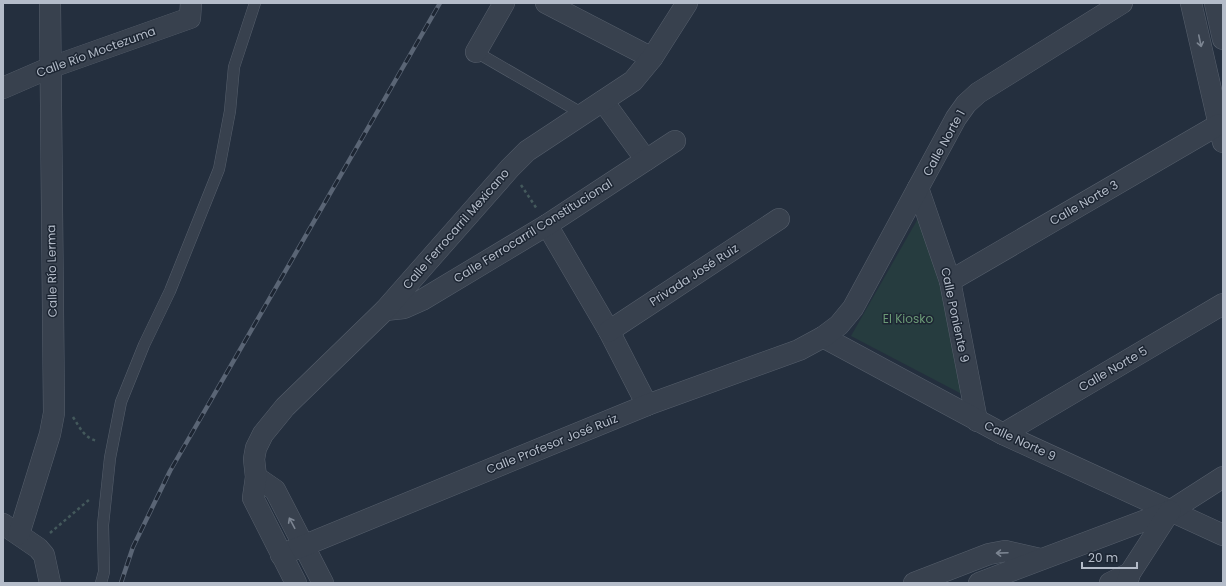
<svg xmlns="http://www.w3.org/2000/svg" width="1226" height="586" viewBox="0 0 1226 586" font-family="Poppins,sans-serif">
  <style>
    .green { fill: #263c3f }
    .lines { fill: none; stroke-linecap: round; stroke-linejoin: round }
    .service-casing { stroke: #565f6c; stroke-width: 12 }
    .minor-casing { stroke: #565f6c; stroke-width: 22 }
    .path { stroke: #44595c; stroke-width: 2.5; stroke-dasharray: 3 3; stroke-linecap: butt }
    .service { stroke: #38414e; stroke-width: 11 }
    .minor { stroke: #38414e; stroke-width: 21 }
    .rail-casing { stroke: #5a6575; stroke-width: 4.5 }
    .rail { stroke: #1d2633; stroke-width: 3; stroke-dasharray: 9; stroke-linecap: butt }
    .oneway { stroke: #7c8592 }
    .labels { text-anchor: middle; stroke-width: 3; stroke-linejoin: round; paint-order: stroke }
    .street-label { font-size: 12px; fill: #b4bcc9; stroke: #1d2633 }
    .park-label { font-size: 12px; fill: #6b9a76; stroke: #1d2633 }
  </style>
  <rect width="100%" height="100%" fill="#242f3e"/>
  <path class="green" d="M920,215L979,403L851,336Z"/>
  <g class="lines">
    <defs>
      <g id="service">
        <path d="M476,52L583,114"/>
        <path d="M101,583L104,572L103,525L110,458L121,402L144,345L170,291L219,169L230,111L234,67L255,3"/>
      </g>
      <g id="minor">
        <path d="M546,3L652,58"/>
        <path d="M1191,3L1223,142"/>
        <path d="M1215,3L1223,39"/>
        <path d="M476,52L504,3"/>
        <path d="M3,88L49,68L190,18L191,3"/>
        <path d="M603,101L646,160"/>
        <path d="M918,188L950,281L977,421"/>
        <path d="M547,225L609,331L647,405"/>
        <path d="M950,281L1218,125"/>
        <path d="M385,310L404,308L422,300L547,225L675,141"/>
        <path d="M609,331L779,219"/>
        <path d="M823,337L1003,434L1223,535"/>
        <path d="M1003,434L1223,304"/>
        <path d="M256,477L275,490L323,583"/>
        <path d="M3,524L38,548L44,555L50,583"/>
        <path d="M19,534L50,434L54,413L50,3"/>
        <path d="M281,555L647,405L799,350L823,337L839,325L853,308L956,118L966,104L978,93L1122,3"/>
        <path d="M296,583L253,498L256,477L254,459L256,448L263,434L285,407L385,310L510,168L527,151L633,81L652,58L687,3"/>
        <path d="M914,583L989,554L1005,551L1040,559"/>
        <path d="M979,583L1170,511L1223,477"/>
        <path d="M1110,583L1130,573"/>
        <path d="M1127,583L1130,573L1170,511"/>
      </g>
    </defs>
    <use href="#service" class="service-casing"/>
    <use href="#minor" class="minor-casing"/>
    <g class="path">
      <path d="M521,185L537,209"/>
      <path d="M73,417C80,428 85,439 98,441"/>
      <path d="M50,533L90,499"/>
    </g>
    <use href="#service" class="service"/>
    <use href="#minor" class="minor"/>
    <defs>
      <path id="rail" d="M121,583L133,547L170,471L440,3"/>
    </defs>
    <use href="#rail" class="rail-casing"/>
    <use href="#rail" class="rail"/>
  </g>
  <defs><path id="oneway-shaft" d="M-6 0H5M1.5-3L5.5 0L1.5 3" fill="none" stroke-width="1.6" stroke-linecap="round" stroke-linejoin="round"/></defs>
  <g class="oneway">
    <use href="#oneway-shaft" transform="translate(1200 41) rotate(78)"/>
    <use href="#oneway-shaft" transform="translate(292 523) rotate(-118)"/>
    <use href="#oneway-shaft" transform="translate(1002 553) rotate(178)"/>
  </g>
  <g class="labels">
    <g class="street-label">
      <text transform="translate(96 52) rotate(-20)" y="4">Calle Río Moctezuma</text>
      <text transform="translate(944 143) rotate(-61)" y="4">Calle Norte 1</text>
      <text transform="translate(1084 203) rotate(-30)" y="4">Calle Norte 3</text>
      <text transform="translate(456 229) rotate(-49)" y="4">Calle Ferrocarril Mexicano</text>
      <text transform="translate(533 231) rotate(-32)" y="4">Calle Ferrocarril Constitucional</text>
      <text transform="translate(52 271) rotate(-91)" y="4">Calle Río Lerma</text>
      <text transform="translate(694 275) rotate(-33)" y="4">Privada José Ruiz</text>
      <text transform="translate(955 315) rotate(78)" y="4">Calle Poniente 9</text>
      <text transform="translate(1113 369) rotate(-30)" y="4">Calle Norte 5</text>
      <text transform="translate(1020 441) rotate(25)" y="4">Calle Norte 9</text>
      <text transform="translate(552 444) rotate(-22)" y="4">Calle Profesor José Ruiz</text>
    </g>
    <g class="park-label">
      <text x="908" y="323">El Kiosko</text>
    </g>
  </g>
  <rect width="1226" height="586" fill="none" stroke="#b4bcc9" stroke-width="8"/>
  <path d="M1082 562v6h55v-6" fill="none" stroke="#b4bcc9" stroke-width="2"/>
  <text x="1088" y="562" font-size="12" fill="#b4bcc9" stroke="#1d2633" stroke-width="3" paint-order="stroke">20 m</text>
</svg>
